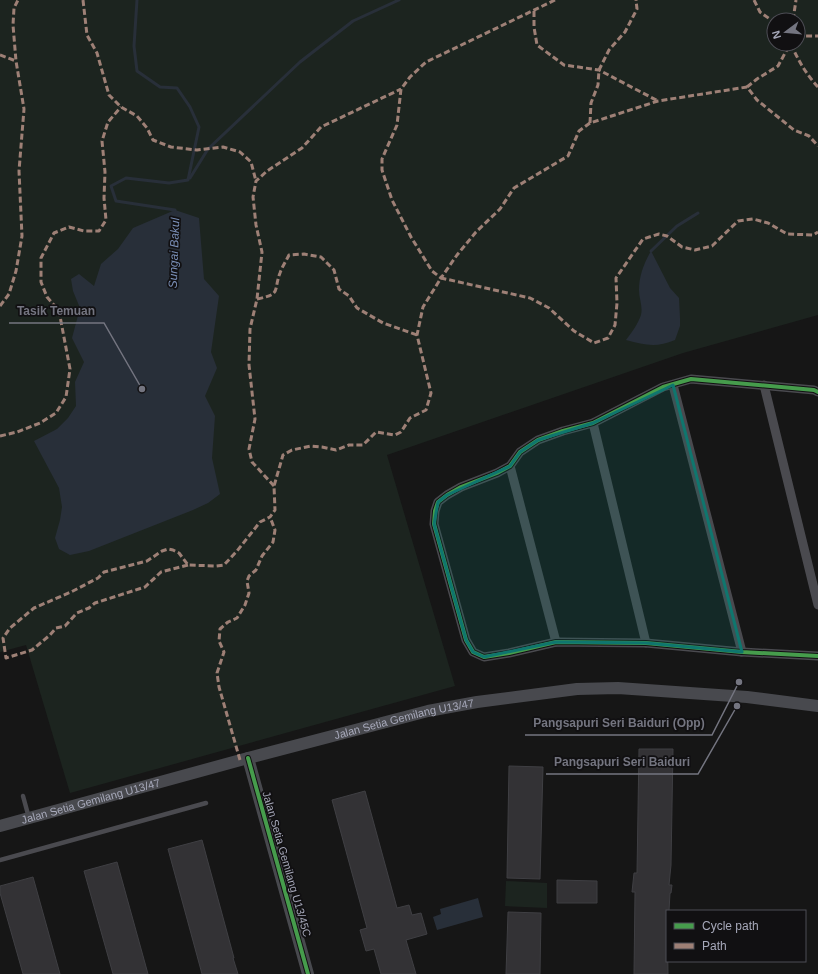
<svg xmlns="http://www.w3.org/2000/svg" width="818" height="974" viewBox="0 0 818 974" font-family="Arial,sans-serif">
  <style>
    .green { fill: #1c241f; fill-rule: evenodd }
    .water { fill: #282f39 }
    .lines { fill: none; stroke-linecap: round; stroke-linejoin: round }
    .stream { stroke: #282f39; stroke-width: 3 }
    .building { fill: #333235; stroke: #3f3f43 }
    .lane { stroke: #4a4a4f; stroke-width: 4.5 }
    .street { stroke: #4a4a4f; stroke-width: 9 }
    .secondary { stroke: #48494e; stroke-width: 12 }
    .quiet { stroke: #9e8076; stroke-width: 3; stroke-dasharray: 6 3; stroke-linecap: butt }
    .cycleway-casing { stroke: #111012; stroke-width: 6 }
    .cycleway { stroke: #469c4c; stroke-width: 4 }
    .marked { fill: #0f766e; fill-opacity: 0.2; stroke: #0f766e; stroke-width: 3; stroke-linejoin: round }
    .labels { text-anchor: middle; stroke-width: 3.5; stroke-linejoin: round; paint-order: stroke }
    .street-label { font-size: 11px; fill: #a6a8b9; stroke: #111012 }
    .water-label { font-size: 12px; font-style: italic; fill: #7a8fb7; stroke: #111012 }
    .leader { fill: none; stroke: #747580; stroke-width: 1.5 }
    .callout-dot { fill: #747580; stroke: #111012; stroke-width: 1.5 }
    .callout-label { font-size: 12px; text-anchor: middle; font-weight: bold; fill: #747580; stroke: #111012; stroke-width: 3.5; stroke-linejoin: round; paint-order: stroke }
  </style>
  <rect width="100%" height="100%" fill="#161616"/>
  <g class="green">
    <path d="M0,0H818V315L683,353L387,455L455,686L70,793L26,645L0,652ZM774,20H798V44H774Z"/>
    <path d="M506,881L547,883V908L505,906Z"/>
  </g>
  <g class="water">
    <path d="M175,210L199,218L204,279L219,296L211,352L217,368L205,396L215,416L212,458L220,494L208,503L193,510L89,551L70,555L59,549L55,538L60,520L62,507L59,488L34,441L57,429L68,418L76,406L75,382L84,362L72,338L80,308L73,291L71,279L79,274L94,286L101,264L118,249L133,228Z"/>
    <path d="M651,251L670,288L679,298L680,318V326L675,340C656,348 645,345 626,340C632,332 638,324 641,315C643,306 639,299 639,290C639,276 644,263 651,251Z"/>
    <path d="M478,898L483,917L437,930L433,917L441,914L440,909Z"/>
  </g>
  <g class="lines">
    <g class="stream">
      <path d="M137,0L134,46L137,71L160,87L177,88L190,107L199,127L188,180L169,183L126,178L111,186L116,201L175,210V214"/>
      <path d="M190,178L208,149L300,62L353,21L399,0"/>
      <path d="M651,251L677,226L698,213"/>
    </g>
  </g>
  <g class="building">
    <path d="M639,749H673L671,865L669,885H672L671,893H670L669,911H667L668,974H634L635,892H632L634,873H637Z"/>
    <path d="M509,766L543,767L540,879L507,878Z"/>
    <path d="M365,791L397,908L409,905L412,915L421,913L427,934L406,940L416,974H381L374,949L366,951L360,930L367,928L332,800Z"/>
    <path d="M202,840L234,958H233L238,974H202L168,849Z"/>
    <path d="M117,862L148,974H113L84,871Z"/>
    <path d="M33,877L60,974H23L0,893V886Z"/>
    <path d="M557,880L597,881V903H557Z"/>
    <path d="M508,912L541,913L540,974H506Z"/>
  </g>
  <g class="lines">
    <g class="lane">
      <path d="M23,796L29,818"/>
      <path d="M0,860L206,803"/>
    </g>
    <g class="street">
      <path d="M673,385L742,652"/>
      <path d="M764,385L818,605"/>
      <path d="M818,392L814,390L691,379L663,387L593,423L563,431L538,440L520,452L510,466L497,473L461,487L447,495L438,502L435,511L434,524L466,640L473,652L484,657L509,653L556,642L646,643L742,652L818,656"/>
      <path d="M593,423L646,643"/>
      <path d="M510,466L556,642"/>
    </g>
    <g class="secondary">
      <path d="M248,758L308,974"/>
      <path id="s1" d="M0,826L248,758L428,711L477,702L577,689L618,688L747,697L818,706"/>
    </g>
    <g class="quiet">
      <path d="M83,0L87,35L97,53L109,95L121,107L137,116L147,128L153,140L171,147L197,150L223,147L240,152L251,162L256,181"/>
      <path d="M555,0L426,62L410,77L401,89L397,125L382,159V170L392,200L411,237L432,271L441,278L457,255L476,232L500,209L514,188L568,156L579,131L590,123L658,101L747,87L757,100L794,130L809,136L818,146"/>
      <path d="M754,0L760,12L774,22"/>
      <path d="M534,11V27L537,45L564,65L599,70L658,101"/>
      <path d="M793,20L796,0"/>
      <path d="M798,40L806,36H818"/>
      <path d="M791,44C798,60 806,74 818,87"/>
      <path d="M0,55L16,61"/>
      <path d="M747,87L757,79L778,66L790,44"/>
      <path d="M590,123L591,103L598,85L599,70L609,50L625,32L637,9L636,0"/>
      <path d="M257,299C282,294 273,291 280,273C282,267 286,261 289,255L304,254L321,257L334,270L339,289L349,296L357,308L383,323L417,335"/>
      <path d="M0,306L9,294L16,271L22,236L19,171L24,109L16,61L13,25L14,8L18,0"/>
      <path d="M0,436L17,432L40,423L56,413L66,397L70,369L59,311L47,297L41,282V258L54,233L69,227L84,231H99L106,220L104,198L105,172L102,141L108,122L121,107"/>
      <path d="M274,486L252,462L249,449L255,419L249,365L250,329L257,299L262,252L256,225L253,197L256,181L267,171L302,148L321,127L401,89"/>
      <path d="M188,565L161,572L145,587L95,603L89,608L77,613L65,626L56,628L50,635L32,650L6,658L3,638L10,628L34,608L71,592L98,578L104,572L147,561L162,551L168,549L173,550L179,553L188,565L216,566L224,565L237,551L260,522L270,517L275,510L274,486L283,455L292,450L311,446L322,447L336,450L349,445H363L376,432L395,435L401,432L410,418L426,410L431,393L417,335L423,307L441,278L530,298L549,308L574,331L594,343L608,338L615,325L617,303L616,278L643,239L659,234L667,236L682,247L695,250L712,246L738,221L753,219L768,223L787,234L813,235L818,232"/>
      <path d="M240,760L219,687L217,673L224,652L219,641L220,629L228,622L237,618L245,605L249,593L247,581L249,576L256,570L262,556L273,542L275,530L270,517"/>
    </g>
    <defs>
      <g id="cycleway">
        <path d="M818,392L814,390L691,379L663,387L593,423L563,431L538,440L520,452L510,466L497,473L461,487L447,495L438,502L435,511L434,524L466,640L473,652L484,657L509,653L556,642L646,643L742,652L818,656"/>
        <path d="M248,758L308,974"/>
      </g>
    </defs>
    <use href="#cycleway" class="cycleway-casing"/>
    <use href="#cycleway" class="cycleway"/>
  </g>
  <path class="marked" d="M673,385L742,652L646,643L556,642L484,657L473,652L466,640L434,524L438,502L447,495L510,466L520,452L538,440L593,423Z"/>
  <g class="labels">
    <g class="street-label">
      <text dy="4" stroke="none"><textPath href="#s1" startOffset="418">Jalan Setia Gemilang U13/47</textPath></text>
      <text dy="4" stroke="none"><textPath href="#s1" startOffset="94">Jalan Setia Gemilang U13/47</textPath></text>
      <text transform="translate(287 864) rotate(74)" y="4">Jalan Setia Gemilang U13/45C</text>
    </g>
    <g class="water-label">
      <text transform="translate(174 253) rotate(-88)" y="4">Sungai Bakul</text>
    </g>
  </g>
  <path class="leader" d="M142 389L104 323H9M739 682L712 735H525M737 706L698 774H546"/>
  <g class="callout-dot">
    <circle cx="142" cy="389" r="4"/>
    <circle cx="739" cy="682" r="4"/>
    <circle cx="737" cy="706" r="4"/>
  </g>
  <g class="callout-label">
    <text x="56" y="315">Tasik Temuan</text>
    <text x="619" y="727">Pangsapuri Seri Baiduri (Opp)</text>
    <text x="622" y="766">Pangsapuri Seri Baiduri</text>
  </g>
  <rect x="666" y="910" width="140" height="52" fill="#111012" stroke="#4d4d55"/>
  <rect x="674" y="923" width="20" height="6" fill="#469c4c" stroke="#4d4d55"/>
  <text x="702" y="930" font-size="12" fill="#a6a8b9">Cycle path</text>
  <rect x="674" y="943" width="20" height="6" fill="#9e8076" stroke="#4d4d55"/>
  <text x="702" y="950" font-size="12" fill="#a6a8b9">Path</text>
  <g transform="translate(786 32) rotate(254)"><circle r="19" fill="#111012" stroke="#4d4d55"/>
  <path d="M0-3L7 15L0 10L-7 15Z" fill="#747580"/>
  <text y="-6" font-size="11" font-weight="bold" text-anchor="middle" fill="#a6a8b9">N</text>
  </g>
</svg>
